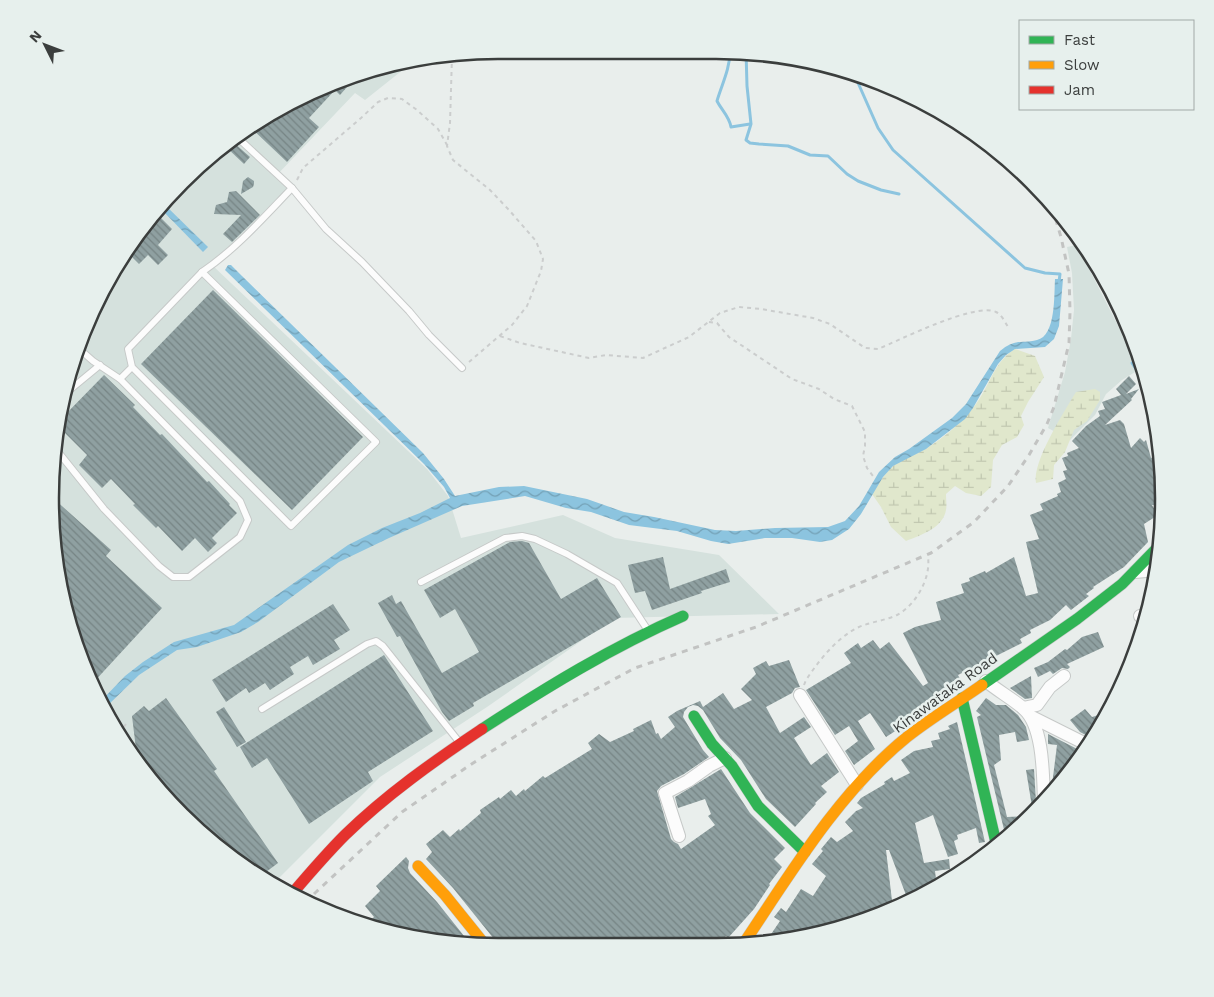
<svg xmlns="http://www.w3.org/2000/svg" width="1214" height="997" viewBox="0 0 1214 997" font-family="'Work Sans',sans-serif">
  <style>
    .built { fill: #d5e1dd }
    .wetland { fill: url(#wetland-marsh) }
    .water { fill: url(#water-waves) }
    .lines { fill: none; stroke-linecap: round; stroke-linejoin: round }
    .stream { stroke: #8cc4df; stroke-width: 3 }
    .building { fill: url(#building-back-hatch) }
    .lane-casing { stroke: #c6c9c8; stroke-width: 8 }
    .street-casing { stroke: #c6c9c8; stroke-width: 14 }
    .fast-casing { stroke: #c6c9c8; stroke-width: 12 }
    .slow-casing { stroke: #c6c9c8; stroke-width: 12 }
    .jam-casing { stroke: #c6c9c8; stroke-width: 12 }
    .path { stroke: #cbcdcd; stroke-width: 2; stroke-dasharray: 4 4; stroke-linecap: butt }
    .lane { stroke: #fcfcfc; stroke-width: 6 }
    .street { stroke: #fcfcfc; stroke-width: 12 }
    .fast { stroke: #30b455; stroke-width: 11 }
    .slow { stroke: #ff9f0a; stroke-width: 11 }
    .jam { stroke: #e5322d; stroke-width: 11 }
    .rail { stroke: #c2c3c2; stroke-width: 3; stroke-dasharray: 6 6; stroke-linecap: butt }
    .labels { text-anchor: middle; stroke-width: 5; stroke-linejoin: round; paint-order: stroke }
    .street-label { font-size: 15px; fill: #3b3e3d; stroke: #e7f0ed }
    .rim { fill: none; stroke: #3b3e3d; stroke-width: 2.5 }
  </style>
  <defs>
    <pattern id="wetland-marsh" width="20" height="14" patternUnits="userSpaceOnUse" patternTransform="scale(1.25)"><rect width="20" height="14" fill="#e0e7cc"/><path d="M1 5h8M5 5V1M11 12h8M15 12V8" fill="none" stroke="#c1c7b0"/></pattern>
    <pattern id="water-waves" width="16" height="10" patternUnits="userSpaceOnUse" patternTransform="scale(1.25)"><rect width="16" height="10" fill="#8cc4df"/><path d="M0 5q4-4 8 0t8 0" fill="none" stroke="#74a1b6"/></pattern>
    <pattern id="building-back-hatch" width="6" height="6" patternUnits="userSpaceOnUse" patternTransform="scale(1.25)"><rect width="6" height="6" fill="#8fa0a1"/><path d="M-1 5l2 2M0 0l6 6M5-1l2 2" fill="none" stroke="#768484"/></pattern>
  </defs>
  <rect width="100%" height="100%" fill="#e9eeec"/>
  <g class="built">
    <path d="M414,61L365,100L355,93L275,177L288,189L211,264L427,469L448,496L461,538L563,515L615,538L719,555L779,614L614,618L487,707L380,777L274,883L203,836L143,771L96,697L59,586L51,469L74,354L125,250L182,181L275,110L383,65Z"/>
    <path d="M1077,245L1140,369L1122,380L1106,394L1095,415L1070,440L1048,428L1065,372L1071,339L1074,310L1072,273L1067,247Z"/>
  </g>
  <g class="wetland">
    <path d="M1015,349L1035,356L1044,377L1028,402L1021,416L1024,425L1017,437L1002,445L993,460L991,487L981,496L966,493L955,486L946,494C946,499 947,506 946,510C943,528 921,535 906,541L891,527L881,507L872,494C878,485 884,474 893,466C902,458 916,455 927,448C943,438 961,423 973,408C989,389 993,362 1015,349Z"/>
    <path d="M1095,389L1100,392V400L1087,421L1074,430L1065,452L1054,465L1053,479L1036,483C1032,462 1064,412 1076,392Z"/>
  </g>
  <g class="water">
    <path d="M163,203L208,247L203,252L160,208Z"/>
    <path d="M228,265H231L242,276L423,453L444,479L455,496L499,487L524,486L587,499L624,512L654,517L715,530L736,531L775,528L828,527L845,521L859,506L879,472L895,457L909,449L952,418L966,404L1000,351C1015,338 1021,344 1037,340C1056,336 1054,295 1055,279H1063L1059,326L1054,339L1045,347L1015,349L1006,355L998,364L973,408L965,419L926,449L893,466L883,477L861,514L849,529L832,540L820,542L792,538H765L728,544L711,541L677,531L629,525L591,512L566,508L525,496L462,506L389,538L339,562L258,622L241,632L197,647L177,650L139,675L104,709L100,702L125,676L143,662L174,642L234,625L348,545L382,528L420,513L450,498L444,487L424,464L225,270Z"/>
  </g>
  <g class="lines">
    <g class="stream">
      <path d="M730,51C730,69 722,84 717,101C722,111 729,116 731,127L750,124"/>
      <path d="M746,51L747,86L751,124L746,140L750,143L759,144L788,146L810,155L828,156L847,174L858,181L881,190L899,194"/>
      <path d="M855,76L878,128L893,150L1025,268L1045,273L1060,274L1059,282"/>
      <path d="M1132,363L1138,372"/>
      <path d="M1141,377L1148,390"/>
    </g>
  </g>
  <g class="building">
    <path d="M342,82L347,87L340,95L335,90L309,118L319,127L287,162L251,128L264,118L268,121L282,107L310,95L314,98L320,91Z"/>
    <path d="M233,142L250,157L244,164L226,147Z"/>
    <path d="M248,177L254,181V184L253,187L241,194L243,181Z"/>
    <path d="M236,191L260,215L232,242L223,234L241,215L214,214L216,205L227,202L229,192Z"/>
    <path d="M156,213L172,229L158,245L168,255L158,265L148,255L139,264L125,250Z"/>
    <path d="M213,290L363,437L292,510L141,364Z"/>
    <path d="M104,375L135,405L133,407L160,435L162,434L207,482L209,481L230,504L229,505L237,513L212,538L217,543L208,552L195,538L182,551L158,526L156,528L133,505L135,504L111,479L102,488L79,465L87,455L59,427L61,419Z"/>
    <path d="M1129,376L1136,384L1126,394L1139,389L1131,399L1132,400L1105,425L1120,420L1124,424L1131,448L1140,438L1144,442L1146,440L1151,458L1160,453L1163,469L1162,505H1152L1158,515L1144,524L1148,542L1124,567L1093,587L1094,588L1086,594L1089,596L1071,610L1066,605L1050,620L1030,630L1031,633L1020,639L1022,643L958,675L960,679L944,686L948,696L930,708L911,714L914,719L886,737L870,713L858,721L875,749L854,765L845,751L858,741L849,726L835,735L806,690L851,663L844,653L858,643L861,648L873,640L880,649L889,642L923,686L928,683L903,633L915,627L941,620L936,602L964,593L961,584L970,581L969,578L985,571L986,573L1014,557L1026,596L1038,593L1026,542L1039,539L1030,515L1043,510L1040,504L1058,496L1057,494L1061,492L1058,483L1066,479L1063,471L1067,470L1062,458L1068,456L1067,453L1079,448L1072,441L1086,426L1100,416L1098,411L1105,409L1102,402L1121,395L1116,389Z"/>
    <path d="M53,498L111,550L106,556L162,608L92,684L59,586Z"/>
    <path d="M522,541L529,543L561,599L597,578L621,617L473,703L474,706L449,721L442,712L400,636L397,637L378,603L392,595L396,604L401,601L442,673L479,652L455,609L440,618L424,590L510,542Z"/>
    <path d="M663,557L670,589L726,569L730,582L701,591L702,593L652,610L645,591L635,593L628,565Z"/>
    <path d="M333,604L350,630L334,640L340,649L313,665L308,656L290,667L294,674L270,690L265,683L249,693L246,688L226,702L212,680Z"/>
    <path d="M1098,632L1104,647L1067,664L1070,667L1068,669L1062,668L1053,674L1050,671L1038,677L1034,668L1048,662L1065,649L1067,650L1082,637Z"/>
    <path d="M384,655L433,731L368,772L373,781L309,824L267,758L252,768L240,747Z"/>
    <path d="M789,660L800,687L795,688L792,693L766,707L780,733L804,717L811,727L794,738L811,765L827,753L839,772L821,786L827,792L815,803L816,804L795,827L766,799L741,760L720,738L703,710L698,706L693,705L688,707L684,712L683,717L703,750L709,757L684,774L661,786L657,791L671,839L674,842L678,844L681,849L715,825L708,816L711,814L705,799L678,808L675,797L721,769L750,813L785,848L774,859L782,867L769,884L770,885L754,909L728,938L726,936L716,946H496L494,939L453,888L426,859L432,852L426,844L443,830L450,837L459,829L460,831L481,813L480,810L499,797L500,799L511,790L516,796L524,789L525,791L543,776L545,778L592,749L588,743L599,734L610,742L634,731L633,729L651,720L656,734L658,733L661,739L675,727L668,717L677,711L700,701L703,707L723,693L734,709L752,700L741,689L756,674L753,668L766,661L769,666Z"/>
    <path d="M1031,676L1032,698L1025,699L1010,688Z"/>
    <path d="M166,698L217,769L214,771L278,863L262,875L203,836L176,807L136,749L132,716L144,706L149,711Z"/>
    <path d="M986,698L996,705H1006L1018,715L1026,727L1029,740L1017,742L1015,732L999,735L1001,760L994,765L1007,817L1030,816L1006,838L977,717L981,715L976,711Z"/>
    <path d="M224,707L246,742L237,747L216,712Z"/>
    <path d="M1085,709L1092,717L1102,714L1104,723L1093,739L1080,732L1070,720Z"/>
    <path d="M957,722L985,842L979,843L976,828L957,835L958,839L954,841L958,854L948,857L933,815L915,823L924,863L949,859L950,869L935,871L937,887L909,903L889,850H886L893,909L831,932L765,943L780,921L774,917L781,908L786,912L801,889L813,896L826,876L812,864L823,851L821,849L831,837L837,842L853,831L845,822L856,811L863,808L857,803L861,798L885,784L884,782L892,777L894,781L910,773L901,760L914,751L933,747L931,741L940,739L938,733L950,729L948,726Z"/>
    <path d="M1048,734L1083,752L1052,795V785L1057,745L1048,744Z"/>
    <path d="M1034,769L1036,802L1038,808L1033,813L1026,770Z"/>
    <path d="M406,857L409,861L408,868L410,873L437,902L472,946L460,935L451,943L383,932L365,925L374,917L365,906L380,891L376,886Z"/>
  </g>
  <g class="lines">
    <defs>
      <g id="lane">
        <path d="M238,138L292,188"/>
        <path d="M202,272C236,249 264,217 292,188L326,229L362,262L409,311L429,335L462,368"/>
        <path d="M120,379L132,367L128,349L202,272L376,442L291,526L132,367"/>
        <path d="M66,393L100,365"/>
        <path d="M55,448L104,509L159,566L173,577H189L240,537L248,520L240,501L120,379L93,361L77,347"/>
        <path d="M421,582L505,538L522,536L535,539L567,554L617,583L647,629"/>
        <path d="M262,709L367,644L376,641L383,646L460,743"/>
      </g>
      <g id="street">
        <path d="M1135,572L1157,570"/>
        <path d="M1140,616L1147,615"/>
        <path d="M986,681C998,691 1013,699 1024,709C1044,727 1043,777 1044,802"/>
        <path d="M800,695L857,785"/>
        <path d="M1023,708L1037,705L1050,687L1064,676"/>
        <path d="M1032,717L1088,745"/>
        <path d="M679,836L665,793L688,781L709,766L725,758"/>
      </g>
      <g id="fast">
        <path d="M1100,272L1131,335"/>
        <path d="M982,685L1077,619L1122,584L1161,544"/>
        <path d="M962,698L997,847"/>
        <path d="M694,716L712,744L732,766L758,806L805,852"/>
        <path d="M482,729C547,687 612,647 683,616"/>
      </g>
      <g id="slow">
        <path d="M418,866L445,895L486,946"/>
        <path d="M742,946C790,874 839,792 907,737C931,718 958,702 982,685"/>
      </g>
      <path id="jam" d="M291,895C308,875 326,854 345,835C386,795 434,761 482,729"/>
    </defs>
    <use href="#lane" class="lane-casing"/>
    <use href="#street" class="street-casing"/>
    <use href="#fast" class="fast-casing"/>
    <use href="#slow" class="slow-casing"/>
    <use href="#jam" class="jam-casing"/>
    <g class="path">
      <path d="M452,56L450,123L447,146L453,160L490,190L509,210L536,241L543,259L541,271L527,306L512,325L469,362"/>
      <path d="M297,180L303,168L361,118L378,102L388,98L402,99L417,110L438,129L447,145"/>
      <path d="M709,322L717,323L729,337L792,379L819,389L834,399L852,406L865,432V446L863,456L867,468L873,476"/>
      <path d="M500,336L520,343L589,358L606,355L643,358L689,337L720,313L739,307L761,309L813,318L830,324L865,348L878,349C900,340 975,302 996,312C1002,315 1005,322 1008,327"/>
      <path d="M804,685L806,680C818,662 832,644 850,632C864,622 882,622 897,615C916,605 931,578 928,557"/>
      <path d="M119,733L126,724"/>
    </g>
    <use href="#lane" class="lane"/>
    <use href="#street" class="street"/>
    <use href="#fast" class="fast"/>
    <use href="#slow" class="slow"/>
    <use href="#jam" class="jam"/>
    <path class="rail" d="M306,903L315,893L402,812L470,765L555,711L635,668L756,627L931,553L974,522L1008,486L1029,455L1047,424L1054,407L1069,343L1070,312L1069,274L1061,237L1051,204"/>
  </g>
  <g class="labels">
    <g class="street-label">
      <text transform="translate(945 693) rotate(-36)" y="5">Kinawataka Road</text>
    </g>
  </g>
  <path d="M0 0H1214V997H0ZM498 59H716A439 439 0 0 1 1155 498V499A439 439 0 0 1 716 938H498A439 439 0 0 1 59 499V498A439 439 0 0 1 498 59Z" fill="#e7f0ed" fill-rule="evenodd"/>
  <path class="rim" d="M498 59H716A439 439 0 0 1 1155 498V499A439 439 0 0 1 716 938H498A439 439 0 0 1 59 499V498A439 439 0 0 1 498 59Z"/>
  <rect x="1019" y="20" width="175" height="90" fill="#e7f0ed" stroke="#a2a9a7"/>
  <rect x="1029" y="36" width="25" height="8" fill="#30b455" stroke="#a2a9a7"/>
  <text x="1064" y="45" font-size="15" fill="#3b3e3d">Fast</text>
  <rect x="1029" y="61" width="25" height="8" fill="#ff9f0a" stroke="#a2a9a7"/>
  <text x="1064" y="70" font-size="15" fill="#3b3e3d">Slow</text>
  <rect x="1029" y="86" width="25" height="8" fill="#e5322d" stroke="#a2a9a7"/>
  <text x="1064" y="95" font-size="15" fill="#3b3e3d">Jam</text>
  <g transform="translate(45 45) rotate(312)" stroke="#e7f0ed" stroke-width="4" paint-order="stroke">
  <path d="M0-4L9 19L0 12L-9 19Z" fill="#3b3e3d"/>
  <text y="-8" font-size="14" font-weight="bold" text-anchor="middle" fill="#3b3e3d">N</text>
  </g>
</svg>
